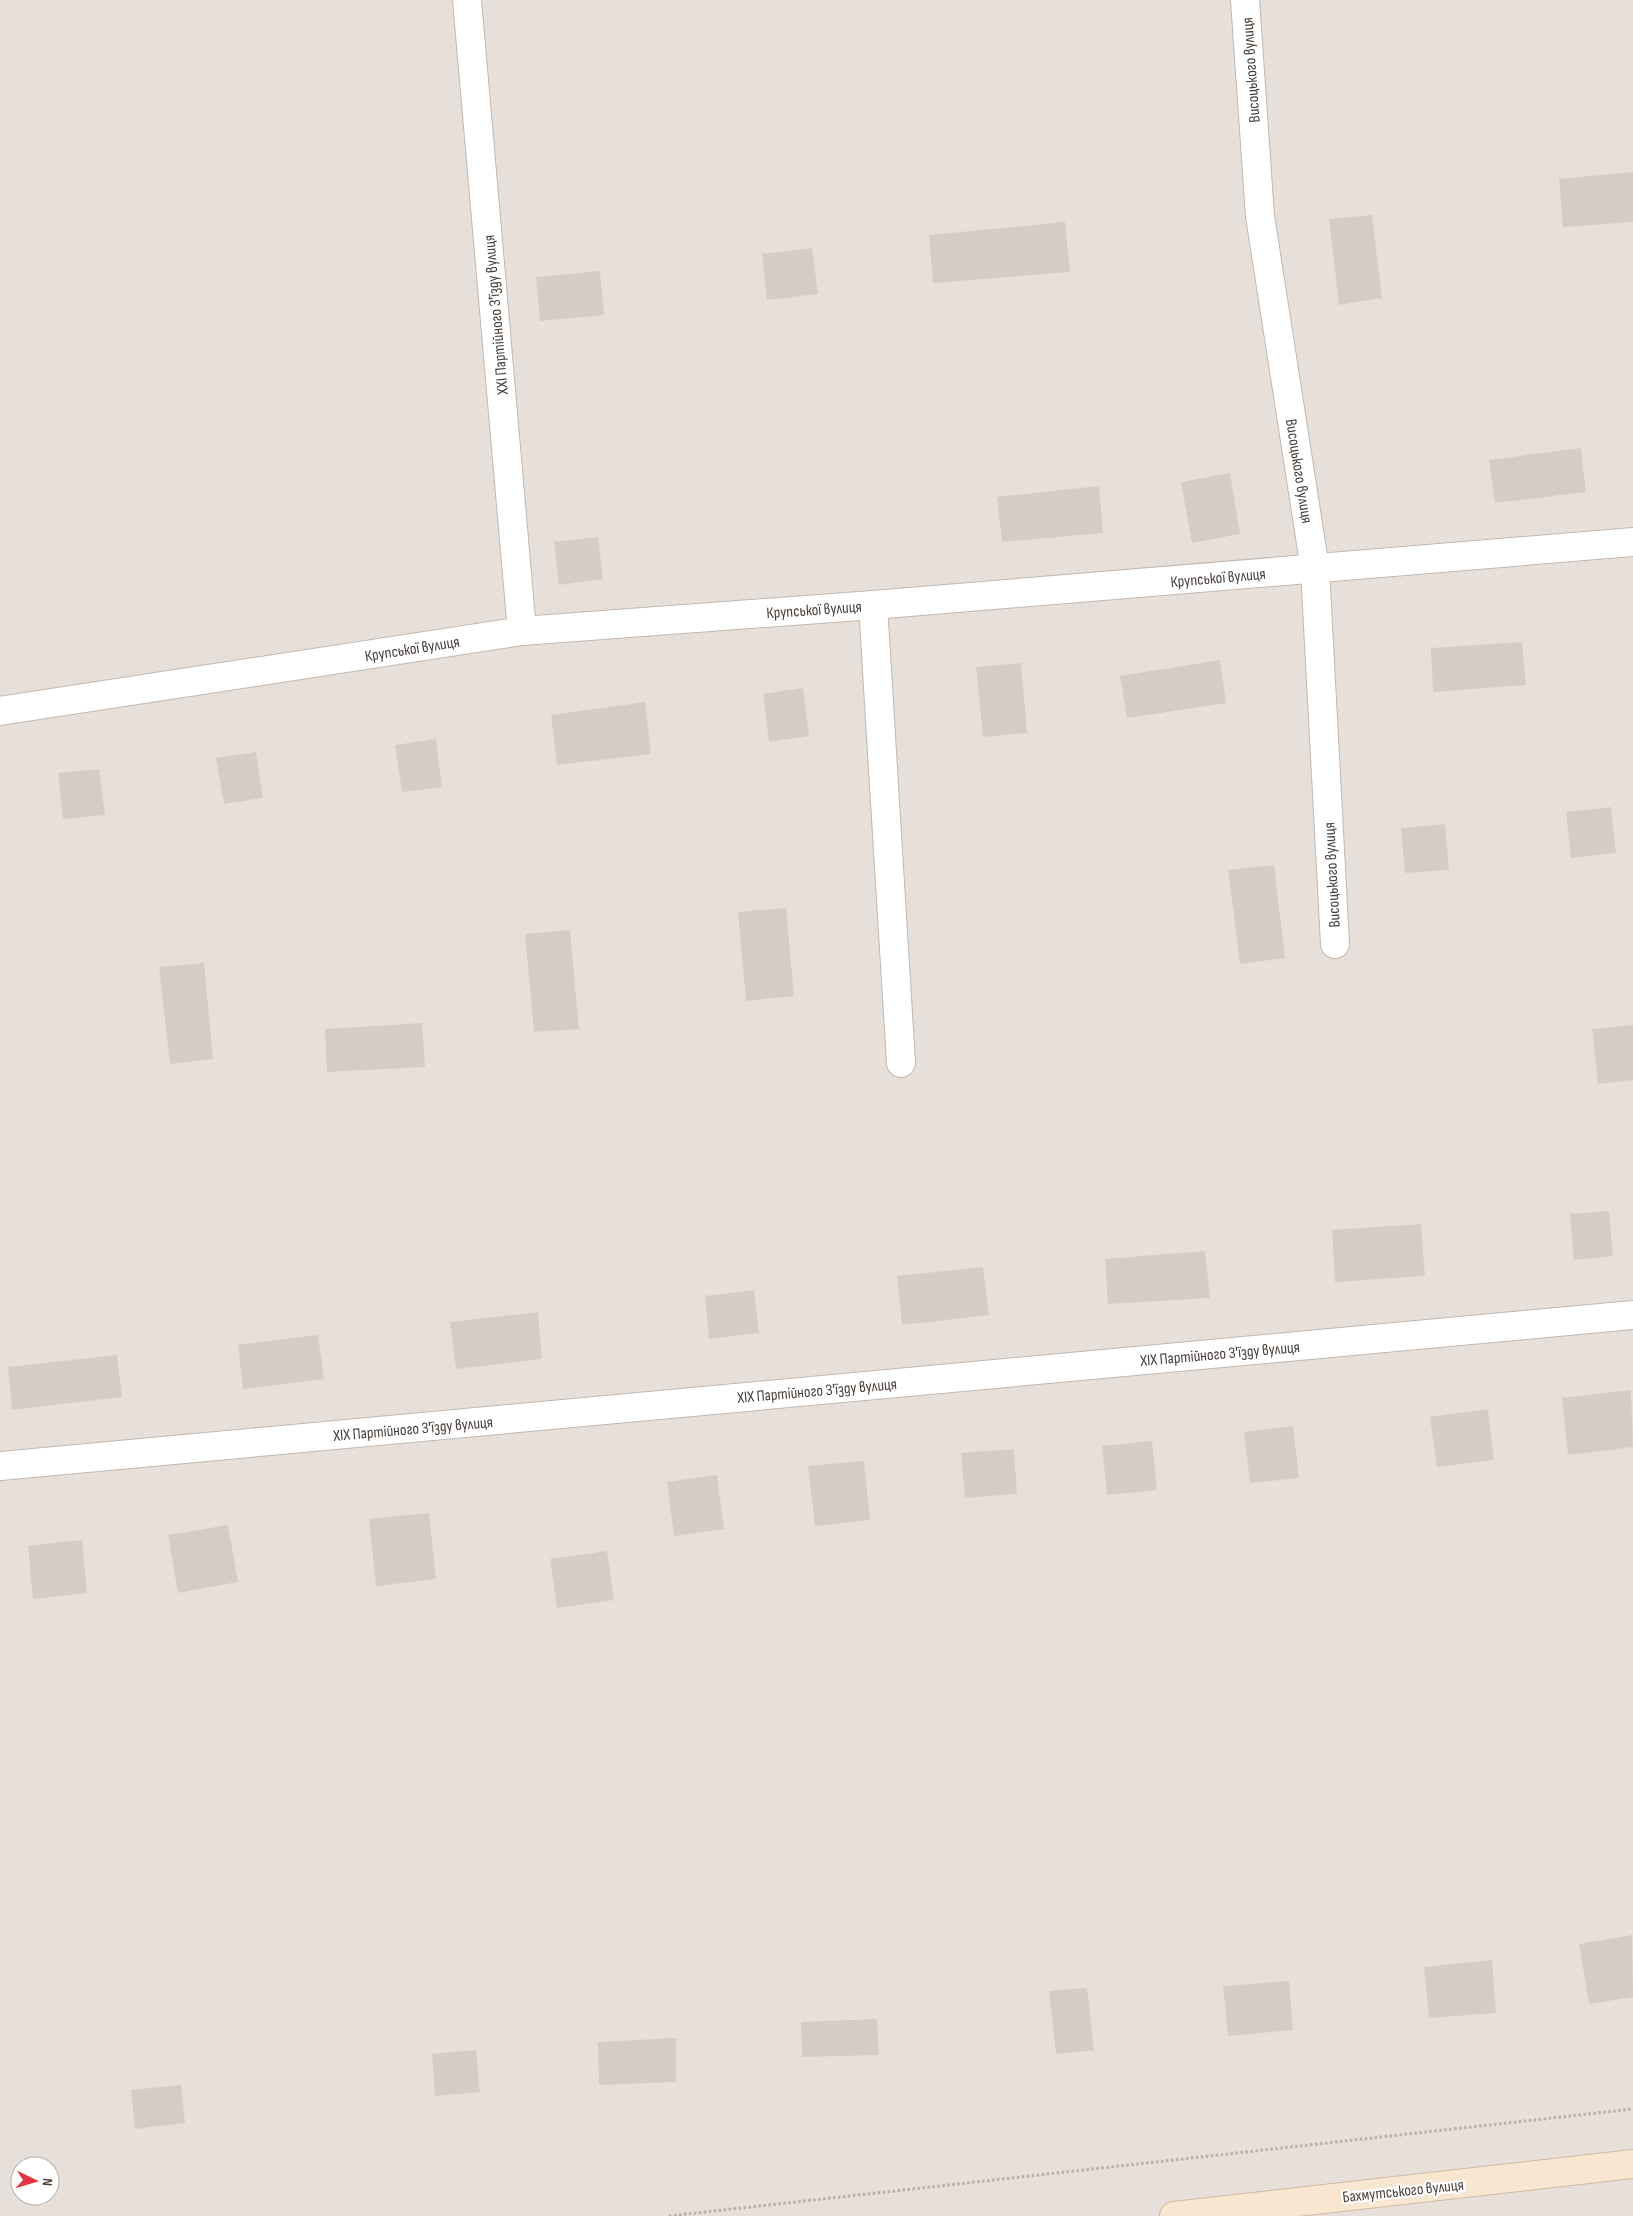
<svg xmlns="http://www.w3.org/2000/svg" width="1633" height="2216" viewBox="0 0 1633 2216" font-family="'Sofia Sans Condensed',sans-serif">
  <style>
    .residential { fill: #e7e0da; fill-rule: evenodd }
    .building { fill: #d7ccc4 }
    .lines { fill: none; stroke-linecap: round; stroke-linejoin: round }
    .street-casing { stroke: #c1b8b1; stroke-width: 30 }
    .secondary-casing { stroke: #d1baa2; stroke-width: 30 }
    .path { stroke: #bfaea1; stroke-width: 3; stroke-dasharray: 2.5 2.5; stroke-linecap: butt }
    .street { stroke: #fff; stroke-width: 28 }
    .secondary { stroke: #f9e6d0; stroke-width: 28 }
    .labels { text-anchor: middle; stroke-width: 4.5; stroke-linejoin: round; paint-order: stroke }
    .street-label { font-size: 16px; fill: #473f3a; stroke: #fff }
  </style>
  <rect width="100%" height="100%" fill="#f4efeb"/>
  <path class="residential" d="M0,0H1633V2216H0ZM20,2166H50V2196H20Z"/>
  <g class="building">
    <path d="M1633,172V222L1563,227L1559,179Z"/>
    <path d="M1372,215L1382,298L1339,305L1329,219Z"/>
    <path d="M1065,222L1070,272L933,283L929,235Z"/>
    <path d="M812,248L818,294L767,300L762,254Z"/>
    <path d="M600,271L604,315L540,321L536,277Z"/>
    <path d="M1581,448L1586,492L1495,503L1489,460Z"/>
    <path d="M1230,473L1240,534L1192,543L1181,482Z"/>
    <path d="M1099,486L1103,533L1002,542L997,497Z"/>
    <path d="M598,537L603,579L559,585L554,542Z"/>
    <path d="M1522,642L1526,685L1433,692L1431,648Z"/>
    <path d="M1220,660L1226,703L1127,718L1120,676Z"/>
    <path d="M1021,663L1027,733L983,737L976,667Z"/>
    <path d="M803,688L809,736L769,742L763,694Z"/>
    <path d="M645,702L651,754L557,765L551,715Z"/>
    <path d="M436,739L442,787L402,792L395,745Z"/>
    <path d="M256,752L263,798L224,804L216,758Z"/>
    <path d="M99,769L105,815L63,819L58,773Z"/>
    <path d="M1611,807L1616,853L1571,858L1566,812Z"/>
    <path d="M1445,824L1449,870L1405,873L1401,828Z"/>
    <path d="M1274,865L1285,958L1240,964L1228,870Z"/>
    <path d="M786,908L794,996L746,1001L738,912Z"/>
    <path d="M570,930L579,1029L534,1032L525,934Z"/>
    <path d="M204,963L213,1059L170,1064L159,967Z"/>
    <path d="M422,1023L425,1067L327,1072L325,1029Z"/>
    <path d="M1633,1025V1080L1598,1084L1592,1029Z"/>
    <path d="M1609,1211L1613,1256L1574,1260L1570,1214Z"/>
    <path d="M1421,1224L1425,1276L1335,1282L1332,1230Z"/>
    <path d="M1205,1251L1210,1298L1108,1304L1105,1259Z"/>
    <path d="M983,1267L989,1315L902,1325L897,1276Z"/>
    <path d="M754,1290L759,1333L709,1339L705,1296Z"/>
    <path d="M538,1312L542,1359L456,1369L450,1322Z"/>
    <path d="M318,1335L324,1379L243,1389L238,1345Z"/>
    <path d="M117,1355L122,1397L12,1410L8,1367Z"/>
    <path d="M1631,1390L1633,1447L1568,1455L1562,1398Z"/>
    <path d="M1488,1409L1494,1460L1437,1467L1430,1417Z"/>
    <path d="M1293,1426L1299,1478L1250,1483L1244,1432Z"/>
    <path d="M1152,1441L1157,1490L1107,1495L1102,1446Z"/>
    <path d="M1014,1449L1017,1494L965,1498L961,1453Z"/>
    <path d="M864,1461L870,1520L815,1526L808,1466Z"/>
    <path d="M717,1475L724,1529L674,1536L667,1482Z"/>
    <path d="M429,1513L436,1579L376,1586L369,1519Z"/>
    <path d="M228,1525L238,1582L178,1593L168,1535Z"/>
    <path d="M82,1540L87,1593L33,1599L28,1546Z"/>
    <path d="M607,1551L614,1600L557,1608L550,1559Z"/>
    <path d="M1632,1935L1633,1997L1589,2004L1579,1944Z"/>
    <path d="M1492,1960L1496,2013L1429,2018L1424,1967Z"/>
    <path d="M1289,1981L1293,2030L1228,2036L1223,1986Z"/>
    <path d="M1087,1988L1094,2050L1056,2054L1049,1991Z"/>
    <path d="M877,2019L879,2055L802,2057L801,2022Z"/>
    <path d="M676,2038V2082L599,2085L598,2042Z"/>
    <path d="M476,2050L480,2092L435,2096L432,2054Z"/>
    <path d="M181,2085L185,2123L135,2129L131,2090Z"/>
  </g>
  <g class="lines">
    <defs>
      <g id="street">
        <path d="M467,0L522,631"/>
        <path d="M1245,0L1260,216L1315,569L1335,944"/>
        <path d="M873,605L901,1063"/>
        <path d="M0,711L522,631L873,605L1633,542"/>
        <path d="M0,1466L1633,1315"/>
      </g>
      <path id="secondary" d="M1174,2216L1633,2164"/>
    </defs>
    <use href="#street" class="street-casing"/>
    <use href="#secondary" class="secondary-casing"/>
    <path class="path" d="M669,2216L1633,2109"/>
    <use href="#street" class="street"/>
    <use href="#secondary" class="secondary"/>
  </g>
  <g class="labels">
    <g class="street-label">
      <text transform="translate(1250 70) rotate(-94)" y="6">Висоцького вулиця</text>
      <text transform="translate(495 315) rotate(-95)" y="6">XXI Партійного З'їзду вулиця</text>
      <text transform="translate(1300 471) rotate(81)" y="6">Висоцького вулиця</text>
      <text transform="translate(1218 577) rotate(-5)" y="6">Крупської вулиця</text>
      <text transform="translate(814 609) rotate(-4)" y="6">Крупської вулиця</text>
      <text transform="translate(412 648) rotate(-9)" y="6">Крупської вулиця</text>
      <text transform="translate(1331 875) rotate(-93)" y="6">Висоцького вулиця</text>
      <text transform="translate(1220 1353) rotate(-5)" y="6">XIX Партійного З'їзду вулиця</text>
      <text transform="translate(817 1390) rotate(-5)" y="6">XIX Партійного З'їзду вулиця</text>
      <text transform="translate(413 1428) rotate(-5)" y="6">XIX Партійного З'їзду вулиця</text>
      <text transform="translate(1403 2190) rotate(-6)" y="6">Бахмутського вулиця</text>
    </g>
  </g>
  <g transform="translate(35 2181) rotate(95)"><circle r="24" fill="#ffffff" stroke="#b5b2b0"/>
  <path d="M0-4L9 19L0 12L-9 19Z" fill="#e3333f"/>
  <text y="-8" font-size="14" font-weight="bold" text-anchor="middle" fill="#473f3a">N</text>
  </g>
</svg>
